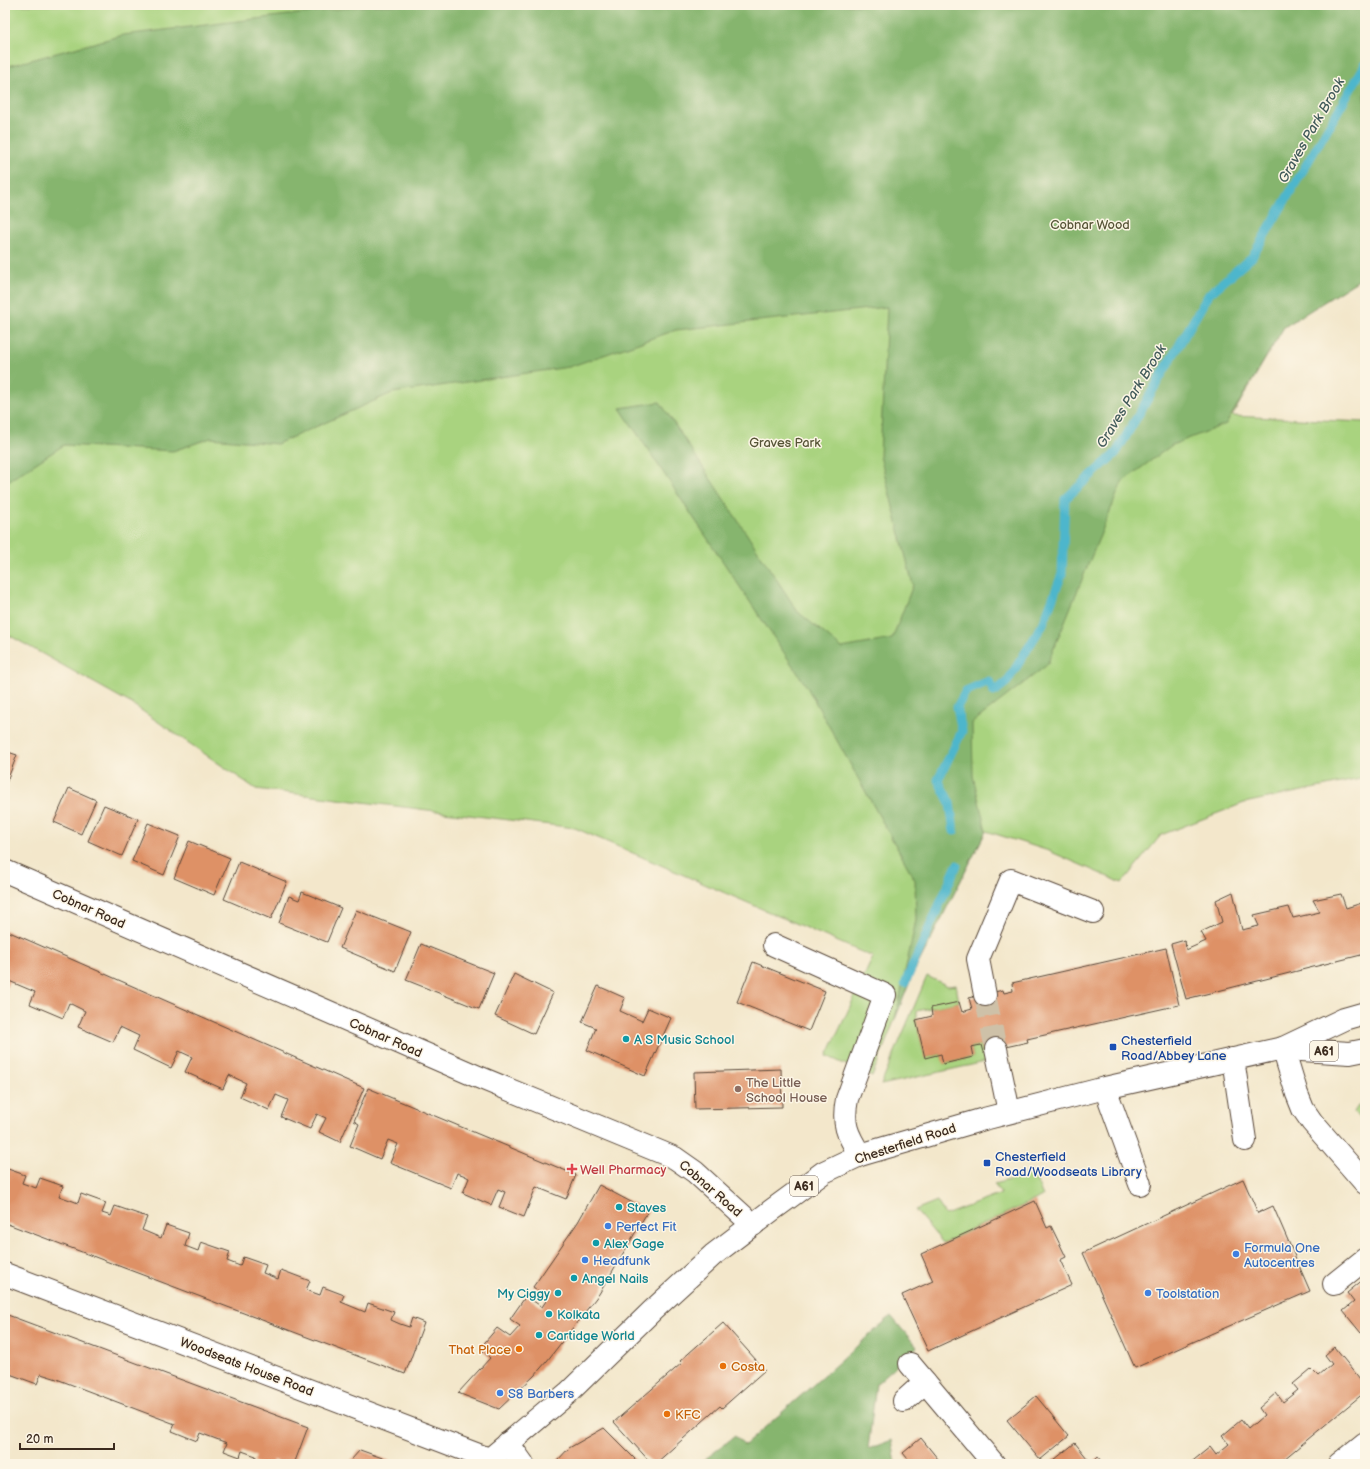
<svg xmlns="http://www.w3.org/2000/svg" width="1370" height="1469" viewBox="0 0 1370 1469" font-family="'Balsamiq Sans',sans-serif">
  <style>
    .green { fill: #a9d37f; stroke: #727e4e }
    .forest { fill: #86b56e; stroke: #607046 }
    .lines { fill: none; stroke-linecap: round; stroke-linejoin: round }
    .stream { stroke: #4eb6cc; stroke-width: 9 }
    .building { fill: #de9166 }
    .minor-tunnel { stroke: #cec1a8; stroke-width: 22; stroke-dasharray: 22 11; stroke-linecap: butt }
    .minor-casing { stroke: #574638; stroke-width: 24 }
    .highway-casing { stroke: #574638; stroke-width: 24 }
    .minor { stroke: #fff; stroke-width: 22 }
    .highway { stroke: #fff; stroke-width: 22 }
    .culture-dot { fill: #0f9aa8; stroke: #fcf5e5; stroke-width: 1.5 }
    .transit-dot { fill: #1a4fb4; stroke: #fcf5e5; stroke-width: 1.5 }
    .education-dot { fill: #8d6e63; stroke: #fcf5e5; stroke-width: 1.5 }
    .health-dot { fill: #e0444e; stroke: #fcf5e5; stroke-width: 1.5 }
    .shop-dot { fill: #3f7fe0; stroke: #fcf5e5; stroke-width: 1.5 }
    .food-dot { fill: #e8710a; stroke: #fcf5e5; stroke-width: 1.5 }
    .labels { text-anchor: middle; stroke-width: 3; stroke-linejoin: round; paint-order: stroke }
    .shield { fill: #fcf5e5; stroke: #75675a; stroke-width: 1 }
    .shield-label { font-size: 12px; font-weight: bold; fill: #3b2a1e }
    .park-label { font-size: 13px; fill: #565436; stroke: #fcf5e5 }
    .street-label { font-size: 13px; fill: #3b2a1e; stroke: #fcf5e5 }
    .culture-label { font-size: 13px; fill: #0d838f; stroke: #fcf5e5; text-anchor: start }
    .transit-label { font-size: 13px; fill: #164399; stroke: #fcf5e5; text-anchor: start }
    .education-label { font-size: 13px; fill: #785e54; stroke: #fcf5e5; text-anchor: start }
    .health-label { font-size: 13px; fill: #be3a42; stroke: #fcf5e5; text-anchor: start }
    .shop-label { font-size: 13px; fill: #366cbe; stroke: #fcf5e5; text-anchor: start }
    .food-label { font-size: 13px; fill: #c56008; stroke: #fcf5e5; text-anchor: start }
    .water-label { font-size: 14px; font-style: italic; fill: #425b5b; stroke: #fcf5e5 }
  </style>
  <rect width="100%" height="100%" fill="#fcf5e5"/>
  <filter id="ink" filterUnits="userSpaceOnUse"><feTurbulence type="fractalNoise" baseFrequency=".025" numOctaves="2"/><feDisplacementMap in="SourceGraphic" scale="8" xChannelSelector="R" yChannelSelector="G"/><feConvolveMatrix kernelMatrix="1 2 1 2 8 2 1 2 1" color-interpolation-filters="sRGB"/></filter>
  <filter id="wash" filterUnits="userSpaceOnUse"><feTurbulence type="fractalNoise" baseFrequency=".012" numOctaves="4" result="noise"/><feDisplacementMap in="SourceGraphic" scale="16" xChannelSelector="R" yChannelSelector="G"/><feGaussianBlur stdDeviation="0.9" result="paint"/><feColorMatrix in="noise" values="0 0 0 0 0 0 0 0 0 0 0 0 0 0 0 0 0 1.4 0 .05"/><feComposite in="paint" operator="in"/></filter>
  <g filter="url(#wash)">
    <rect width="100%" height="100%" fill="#f3e7cb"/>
    <g class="green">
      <path d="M5,5H1365V276L1284,327L1232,416L1365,422V778L1244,803L1161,835L1122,883L1049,851L986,831L912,976L872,1077L827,1056L873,957L575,828L256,789L132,704L5,633Z"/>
      <path d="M927,976L948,986L956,985L959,1002L917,1011V1016L916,1020L925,1058L941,1054L944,1064L973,1057L971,1047L981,1045L983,1052L987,1051L985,1062L881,1085Z"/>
      <path d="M1365,1105V1126L1354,1112L1358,1106Z"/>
      <path d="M1033,1173L1043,1196L943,1243L915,1210L937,1201L945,1215L1001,1194L994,1184Z"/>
    </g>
    <g class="forest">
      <path d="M371,5H1365V276L1284,327L1226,424L1172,445L1122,482L1047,665L972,723L973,776L986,831L912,976L895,1019L916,920L915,880L807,687L620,408L660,402L798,612L842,648L892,639L913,585L880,456L887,307L676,330L569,367L392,393L277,444L211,438L173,451L64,445L5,483V67L123,35Z"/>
      <path d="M891,1316L917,1347L876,1384L868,1449L892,1440L896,1464H699L735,1436L745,1445Z"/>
    </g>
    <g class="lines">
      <g class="stream">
        <path d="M954,831L950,803L938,780L962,731L957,707L966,691L989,681L994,692L1007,682L1043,624L1062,574L1065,499L1116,453L1209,294L1252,257L1365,65"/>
        <path d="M905,983L957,865"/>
      </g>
    </g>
    <g id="blocks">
      <g class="building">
        <path d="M5,751L17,755L5,786Z"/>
        <path d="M69,788L96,800L81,834L54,822Z"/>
        <path d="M104,805L138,819L122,856L88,841Z"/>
        <path d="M148,823L180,836L164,875L132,861Z"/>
        <path d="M189,841L230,858L214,895L174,878Z"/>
        <path d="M239,862L287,882L271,919L224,899Z"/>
        <path d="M302,892L341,908L327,942L279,923L289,896L299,900Z"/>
        <path d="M1233,892L1242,930L1259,926L1254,915L1289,907L1293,918L1320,912L1313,900L1341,894L1346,908L1365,902V954L1186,999L1171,944L1185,940L1186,950L1206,941L1201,932L1222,922L1216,900Z"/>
        <path d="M356,910L411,932L395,971L340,948Z"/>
        <path d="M5,930L364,1088L340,1142L319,1132L326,1118L317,1114L310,1129L281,1117L288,1100L276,1095L269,1110L240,1097L246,1083L229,1075L223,1089L185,1072L192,1057L179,1051L171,1068L133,1050L139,1036L120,1027L113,1042L78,1027L85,1011L69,1003L63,1018L30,1004L35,992L9,981L5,991Z"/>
        <path d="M421,944L494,973L479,1009L406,980Z"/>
        <path d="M1166,948L1179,1005L1027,1039L1028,1042L983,1052L981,1045L971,1047L973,1057L943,1064L941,1054L925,1058L916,1020L932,1016L931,1008L959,1002L962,1012L972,1009L969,998L1003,990L1004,993L1013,991L1012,983Z"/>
        <path d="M753,962L825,991L809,1031L737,1002Z"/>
        <path d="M514,974L553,993L534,1034L495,1016Z"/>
        <path d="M598,986L625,998L620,1011L642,1021L648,1008L671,1018L645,1076L587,1050L596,1028L582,1022Z"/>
        <path d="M781,1069L782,1107L695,1109L694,1072Z"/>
        <path d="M368,1088L576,1175L566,1199L536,1187L524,1217L499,1207L505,1192L498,1189L491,1205L463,1193L469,1178L463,1175L457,1173L451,1188L390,1163L398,1144L388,1140L380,1159L350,1146L359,1124L354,1121Z"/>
        <path d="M5,1168L25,1175L22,1183L36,1188L40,1178L63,1186L59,1196L73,1201L78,1203L81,1194L106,1203L102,1213L111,1216L115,1206L147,1217L142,1230L161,1238L166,1225L189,1233L185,1246L198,1251L201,1242L230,1252L227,1261L240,1266L243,1257L266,1265L263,1273L278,1279L281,1270L310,1281L306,1290L320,1295L323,1287L344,1295L341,1302L365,1312L368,1303L394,1312L391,1320L400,1324L409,1327L412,1318L424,1323L405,1374L5,1223Z"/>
        <path d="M1243,1179L1258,1213L1273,1206L1310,1291L1213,1333L1135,1368L1083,1253Z"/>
        <path d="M599,1185L648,1211L599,1294L547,1361L534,1376L499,1409L458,1393L490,1358L480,1348L497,1328L510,1337L520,1326L510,1319L526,1296L542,1307L548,1298L533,1287L578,1222Z"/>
        <path d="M1035,1201L1047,1228L1051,1226L1066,1257L1060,1260L1072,1285L928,1351L902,1295L933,1281L921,1254Z"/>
        <path d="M1365,1278V1330L1361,1333L1343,1311L1354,1302L1347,1293Z"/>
        <path d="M5,1314L308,1427L294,1464H284L273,1460L272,1464H259L254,1462L256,1456L253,1455L242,1451L240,1457L224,1451L227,1443L200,1433L197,1441L172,1431L175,1424L54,1378L41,1374L37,1384L7,1373L10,1364L5,1363Z"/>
        <path d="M723,1323L765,1370L722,1408L720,1406L655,1464H652L614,1422L682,1363L680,1361Z"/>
        <path d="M1334,1347L1365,1385V1392L1278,1464H1189L1210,1447L1216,1455L1229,1444L1222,1436L1241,1420L1248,1429L1264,1415L1259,1408L1276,1393L1283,1402L1298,1390L1293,1384L1311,1369L1318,1376L1332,1364L1325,1355Z"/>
        <path d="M1036,1396L1069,1436L1040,1460L1007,1420Z"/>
        <path d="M604,1428L640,1464H559L557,1461L569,1448Z"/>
        <path d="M921,1438L942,1464H912L903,1453Z"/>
        <path d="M1075,1443L1091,1463L1098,1457L1103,1464H1049Z"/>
        <path d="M360,1450L399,1464H355L351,1460Z"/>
      </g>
    </g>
  </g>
  <g filter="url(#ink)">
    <use href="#blocks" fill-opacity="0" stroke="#574638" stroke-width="1"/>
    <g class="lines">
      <path class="minor-tunnel" d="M985,995L996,1049"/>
      <defs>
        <g id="minor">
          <path d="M5,871L476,1076L675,1158L695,1172L753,1225"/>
          <path d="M774,945L885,995L847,1099C842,1124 847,1134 860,1155"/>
          <path d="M985,995L978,959L1011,880L1093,912"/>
          <path d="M1283,1048L1297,1094L1303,1109L1312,1122L1365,1183"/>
          <path d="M996,1049L1009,1112"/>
          <path d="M1233,1059L1245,1140"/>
          <path d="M1105,1088L1140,1184"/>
          <path d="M5,1274L489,1459"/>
          <path d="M1334,1284L1365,1259"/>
          <path d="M910,1364L994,1464"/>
          <path d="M904,1401L925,1382"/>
          <path d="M508,1443L523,1464"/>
          <path d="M1339,1464L1365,1443"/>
        </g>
        <g id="highway">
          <path d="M1285,1049L1350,1053L1365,1050"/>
          <path d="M484,1464L568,1393L653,1310L713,1255L772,1210L824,1172L860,1155L984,1119L1105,1088L1283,1048L1344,1019L1365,1013"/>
        </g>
      </defs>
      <use href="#minor" class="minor-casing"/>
      <use href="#highway" class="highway-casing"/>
      <use href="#minor" class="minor"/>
      <use href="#highway" class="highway"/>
    </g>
  </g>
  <g class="culture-dot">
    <circle cx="626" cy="1039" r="4"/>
    <circle cx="619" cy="1207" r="4"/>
    <circle cx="596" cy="1243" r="4"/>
    <circle cx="574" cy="1278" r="4"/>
    <circle cx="558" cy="1293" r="4"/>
    <circle cx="549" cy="1314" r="4"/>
    <circle cx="539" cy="1335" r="4"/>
  </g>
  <g class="transit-dot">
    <rect x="1109" y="1043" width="8" height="8" rx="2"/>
    <rect x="983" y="1159" width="8" height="8" rx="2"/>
  </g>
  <circle class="education-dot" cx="738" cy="1089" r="4"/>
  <path class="health-dot" d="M570 1163h4v4h4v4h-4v4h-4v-4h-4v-4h4z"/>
  <g class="shop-dot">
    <circle cx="608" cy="1226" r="4"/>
    <circle cx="1236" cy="1254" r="4"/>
    <circle cx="585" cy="1260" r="4"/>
    <circle cx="1148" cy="1293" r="4"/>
    <circle cx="500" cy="1393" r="4"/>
  </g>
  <g class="food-dot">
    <circle cx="519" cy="1349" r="4"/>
    <circle cx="723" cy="1366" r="4"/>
    <circle cx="667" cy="1414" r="4"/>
  </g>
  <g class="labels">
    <g class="shield">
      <rect x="1310" y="1041" width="28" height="20" rx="3"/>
      <rect x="790" y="1176" width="28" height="20" rx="3"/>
    </g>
    <g class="shield-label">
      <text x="1324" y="1055">A61</text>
      <text x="804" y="1190">A61</text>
    </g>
    <g class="park-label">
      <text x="1090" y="229">Cobnar Wood</text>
      <text x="785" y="447">Graves Park</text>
    </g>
    <g class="street-label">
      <text transform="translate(89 908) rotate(24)" y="5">Cobnar Road</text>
      <text transform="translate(386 1037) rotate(24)" y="5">Cobnar Road</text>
      <text transform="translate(905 1143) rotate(-18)" y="5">Chesterfield Road</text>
      <text transform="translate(711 1188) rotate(41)" y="5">Cobnar Road</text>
      <text transform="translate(247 1366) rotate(21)" y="5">Woodseats House Road</text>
    </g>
    <g class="culture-label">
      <text x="634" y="1044">A S Music School</text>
      <text x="627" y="1212">Staves</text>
      <text x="604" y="1248">Alex Gage</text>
      <text x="582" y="1283">Angel Nails</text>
      <text x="550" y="1298" text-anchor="end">My Ciggy</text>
      <text x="557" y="1319">Kolkata</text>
      <text x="547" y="1340">Cartidge World</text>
    </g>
    <g class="transit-label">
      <text x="1121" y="1045">Chesterfield<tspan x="1121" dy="15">Road/Abbey Lane</tspan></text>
      <text x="995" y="1161">Chesterfield<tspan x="995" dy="15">Road/Woodseats Library</tspan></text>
    </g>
    <g class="education-label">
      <text x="746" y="1087">The Little<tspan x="746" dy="15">School House</tspan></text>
    </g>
    <g class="health-label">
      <text x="580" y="1174">Well Pharmacy</text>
    </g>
    <g class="shop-label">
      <text x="616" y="1231">Perfect Fit</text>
      <text x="1244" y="1252">Formula One<tspan x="1244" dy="15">Autocentres</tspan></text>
      <text x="593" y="1265">Headfunk</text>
      <text x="1156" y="1298">Toolstation</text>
      <text x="508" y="1398">S8 Barbers</text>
    </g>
    <g class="food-label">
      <text x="511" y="1354" text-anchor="end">That Place</text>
      <text x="731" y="1371">Costa</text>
      <text x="675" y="1419">KFC</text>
    </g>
    <g class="water-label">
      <text transform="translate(1311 130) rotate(-60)" y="5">Graves Park Brook</text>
      <text transform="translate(1131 396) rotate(-58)" y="5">Graves Park Brook</text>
    </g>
  </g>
  <rect width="1370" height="1469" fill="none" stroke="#fcf5e5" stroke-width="20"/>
  <path d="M20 1443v6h94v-6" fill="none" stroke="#3b2a1e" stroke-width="2"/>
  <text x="26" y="1443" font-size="12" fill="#3b2a1e" stroke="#fcf5e5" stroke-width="3" paint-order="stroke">20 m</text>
</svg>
